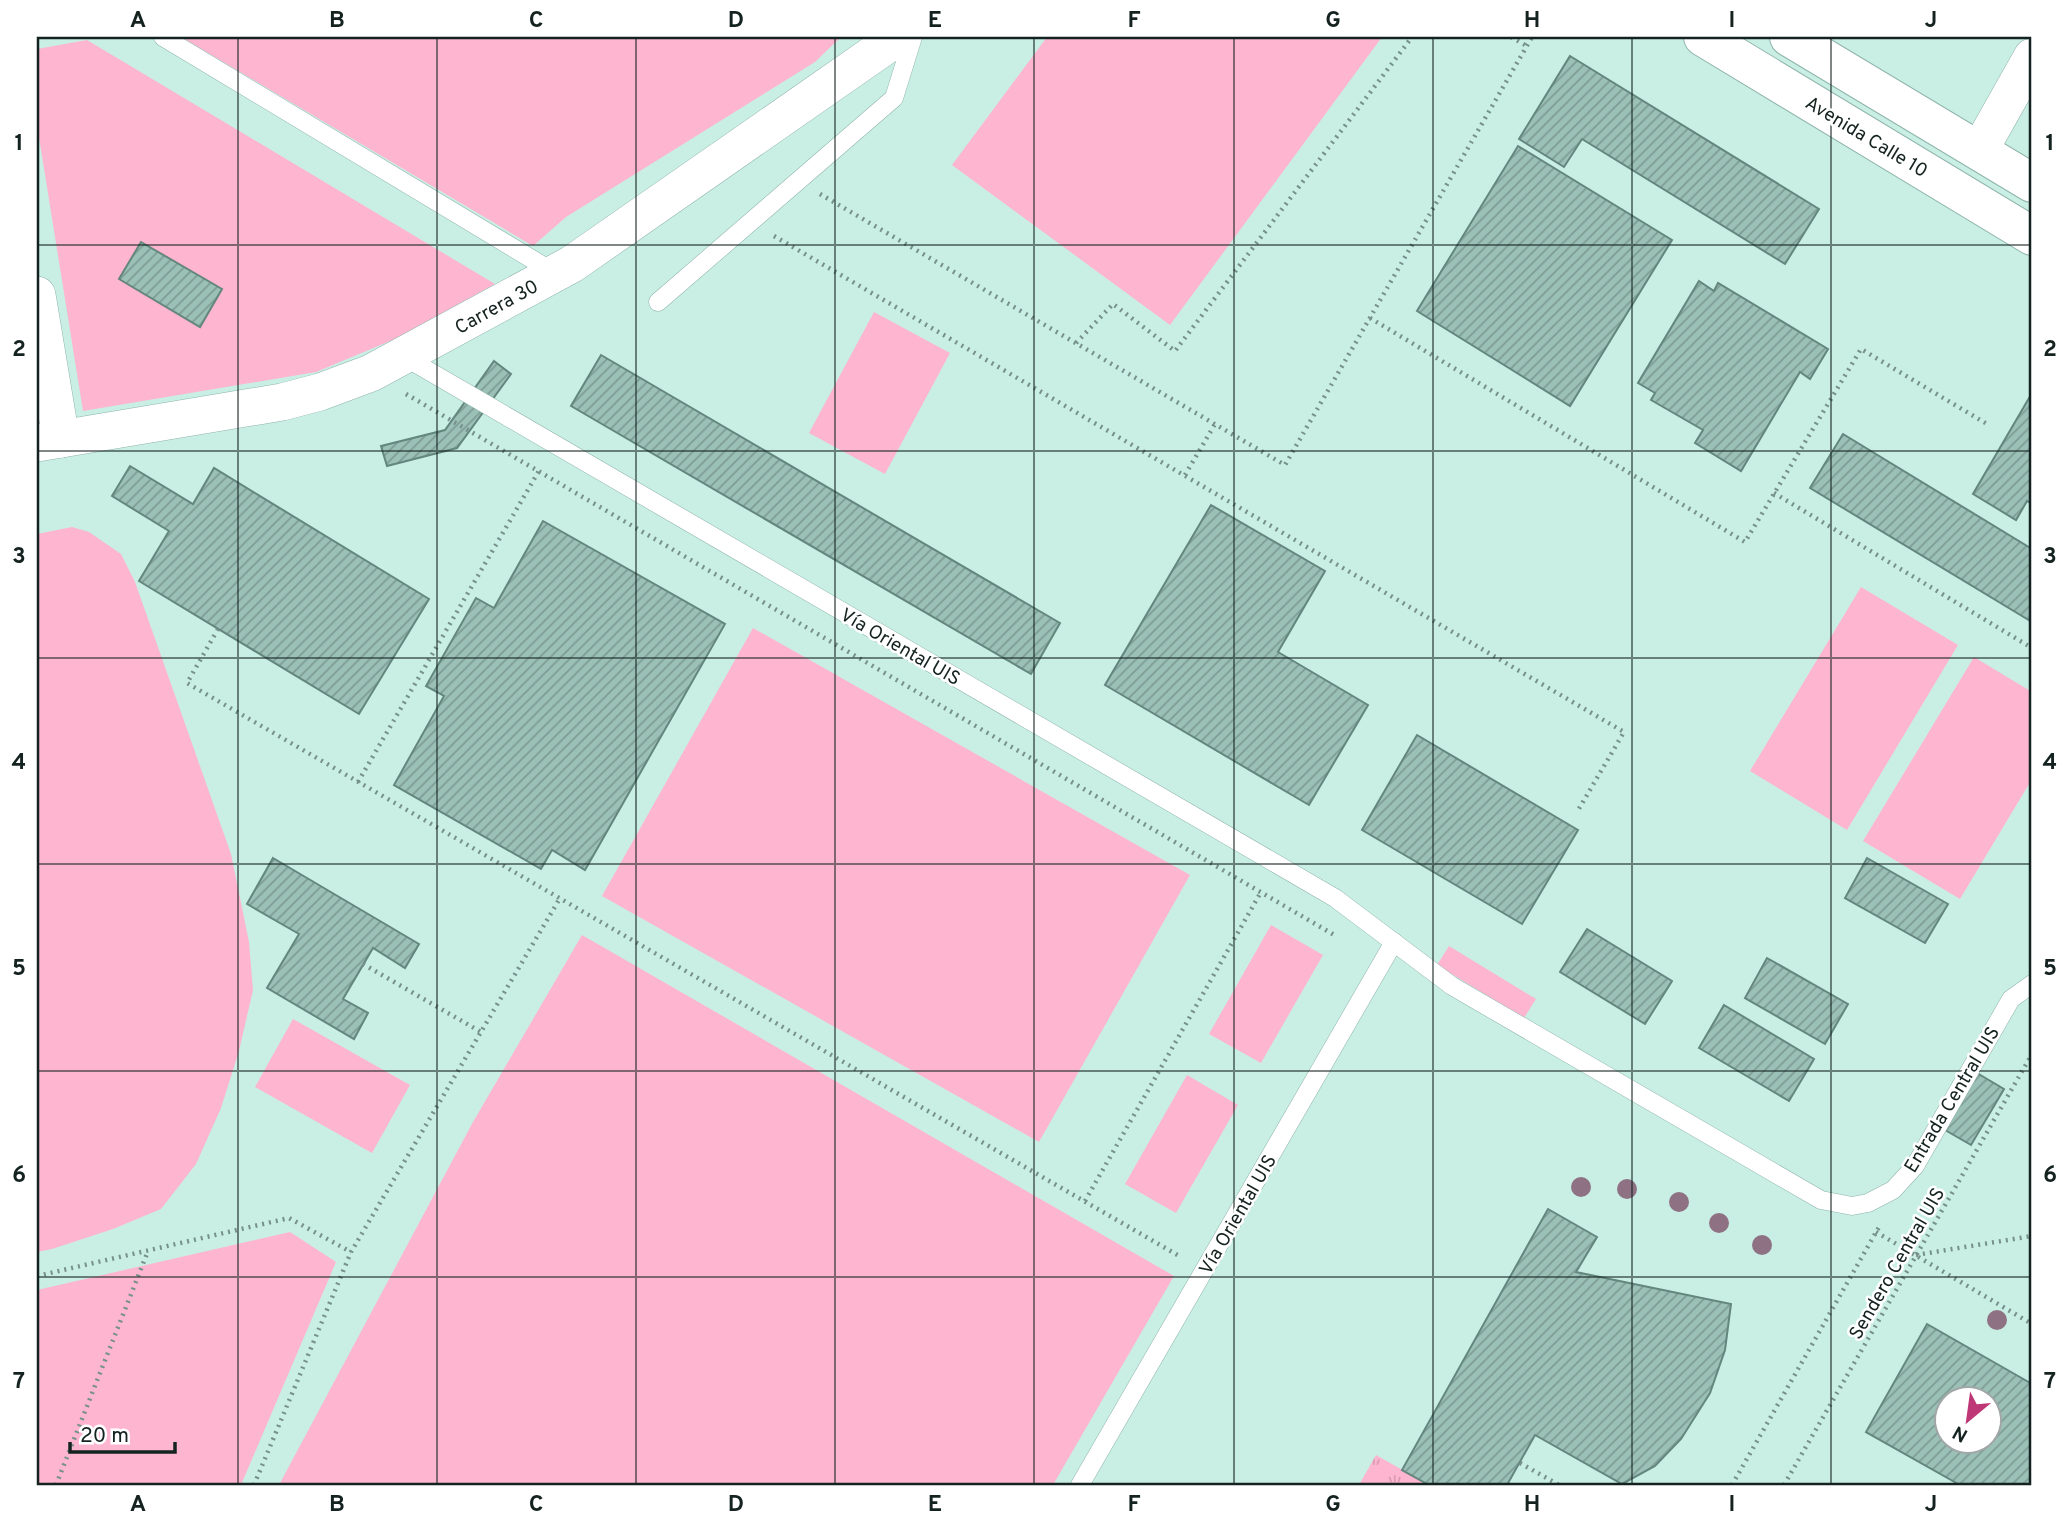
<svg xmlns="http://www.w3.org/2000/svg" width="2069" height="1522" viewBox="0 0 2069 1522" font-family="Overpass,sans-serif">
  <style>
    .grass { fill: #feb5cf }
    .park { fill: url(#park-tufts) }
    .building { fill: url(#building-hatch); stroke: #63867d; stroke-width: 2; fill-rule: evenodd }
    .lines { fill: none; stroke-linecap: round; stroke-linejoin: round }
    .lane-casing { stroke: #8fb4aa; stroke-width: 19 }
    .street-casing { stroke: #8fb4aa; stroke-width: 38 }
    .secondary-casing { stroke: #8fb4aa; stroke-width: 40 }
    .path { stroke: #76918a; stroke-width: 4.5; stroke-dasharray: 2 5; stroke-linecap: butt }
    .lane { stroke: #fff; stroke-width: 18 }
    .street { stroke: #fff; stroke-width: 37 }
    .secondary { stroke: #fff; stroke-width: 38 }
    .tree { fill: #8e7284 }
    .grid { fill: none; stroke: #152320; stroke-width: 2; stroke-opacity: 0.55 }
    .labels { text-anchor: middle; stroke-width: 5; stroke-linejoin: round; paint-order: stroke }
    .street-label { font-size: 19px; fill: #152320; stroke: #fff }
    .neatline { fill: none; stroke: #152320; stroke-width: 2.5 }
    .grid-label { font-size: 23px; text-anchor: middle; font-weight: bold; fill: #152320 }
  </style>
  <defs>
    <pattern id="park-tufts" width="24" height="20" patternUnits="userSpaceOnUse" patternTransform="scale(1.75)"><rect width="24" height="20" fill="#feb5cf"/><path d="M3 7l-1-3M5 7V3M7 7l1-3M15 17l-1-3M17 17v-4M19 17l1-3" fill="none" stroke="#d99bb1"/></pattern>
    <pattern id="building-hatch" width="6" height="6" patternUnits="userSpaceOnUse" patternTransform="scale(1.75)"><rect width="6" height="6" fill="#9bc0b6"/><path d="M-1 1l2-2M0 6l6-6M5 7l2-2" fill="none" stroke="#7d9c94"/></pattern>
  </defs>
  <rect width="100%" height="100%" fill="#c9efe5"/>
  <g class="grass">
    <path d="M181,37H841L815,62L566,217L533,246Z"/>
    <path d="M1047,37H1382L1170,325L952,165Z"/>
    <path d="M87,40L495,284L395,339L316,372L83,411L37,125V49Z"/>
    <path d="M874,312L950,353L885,474L809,433Z"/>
    <path d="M72,527L89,532L121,554L135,582L231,854L249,942L253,990L239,1051L221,1108L196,1164L161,1209L113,1229L52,1249L37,1252V534Z"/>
    <path d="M1861,587L1958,645L1847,830L1750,771Z"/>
    <path d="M753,628L1190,875L1039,1142L602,896Z"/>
    <path d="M1974,657L2032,692V779L1960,899L1863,841Z"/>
    <path d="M1271,925L1323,955L1261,1063L1209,1034Z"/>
    <path d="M582,935L1174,1276L1053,1485H279L473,1122Z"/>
    <path d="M1449,946L1536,999L1524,1018L1437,965Z"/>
    <path d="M293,1019L410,1085L372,1153L255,1087Z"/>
    <path d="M1187,1075L1238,1105L1176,1213L1125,1184Z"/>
    <path d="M290,1232L336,1262L241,1485H37V1290Z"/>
  </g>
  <path class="park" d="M1376,1455L1429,1485H1359Z"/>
  <g class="building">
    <path d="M1570,56L1819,209L1785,264L1582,139L1564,167L1519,139Z"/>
    <path d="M1518,146L1672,240L1570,406L1417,311Z"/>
    <path d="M141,242L222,289L200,327L119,279Z"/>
    <path d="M1699,281L1714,291L1718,283L1828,349L1810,379L1800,372L1741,471L1695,443L1703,430L1651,400L1655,393L1638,383Z"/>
    <path d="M601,355L1060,623L1031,674L571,406Z"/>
    <path d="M494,361L511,374L457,448L387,466L381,446L445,430Z"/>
    <path d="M2032,393V504L2027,501L2016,520L1973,494Z"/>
    <path d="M1843,434L2032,549V622L1810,488Z"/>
    <path d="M130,466L193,504L214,468L429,599L359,714L139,581L169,531L112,496Z"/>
    <path d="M1211,505L1325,571L1278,652L1368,705L1309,805L1105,685Z"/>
    <path d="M543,521L725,624L585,870L552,850L541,869L394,785L444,696L426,686L476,598L494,608Z"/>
    <path d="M1417,735L1578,830L1522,924L1362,830Z"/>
    <path d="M273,858L419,944L405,968L373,948L343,999L368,1013L354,1039L267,988L299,934L247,904Z"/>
    <path d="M1867,858L1948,904L1925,943L1845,898Z"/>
    <path d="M1587,929L1672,981L1645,1024L1560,972Z"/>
    <path d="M1767,958L1848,1004L1825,1044L1745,998Z"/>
    <path d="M1724,1005L1814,1059L1789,1101L1699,1048Z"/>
    <path d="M1977,1073L2004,1089L1971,1145L1945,1130Z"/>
    <path d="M1548,1209L1597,1237L1576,1272L1731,1304L1725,1350L1710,1393L1681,1439L1655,1466L1622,1484L1535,1435L1507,1485H1429L1402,1470Z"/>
    <path d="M1927,1324L2032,1384V1485H1960L1866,1432ZM1946,1400H1988V1442H1946Z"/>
  </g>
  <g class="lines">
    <defs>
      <g id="lane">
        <path d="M163,37L555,273"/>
        <path d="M658,302L894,98L913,37"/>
        <path d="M403,356L1335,898L1452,986L1821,1200L1852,1206L1868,1203L1893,1190L1915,1166L2011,999L2032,984"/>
        <path d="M1080,1485L1394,942"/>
      </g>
      <g id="street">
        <path d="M1979,151L2032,57"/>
        <path d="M37,295L61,439"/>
        <path d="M37,443L282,402L320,392L371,373L572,264L898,37"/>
      </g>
      <g id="secondary">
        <path d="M1703,37L2032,236"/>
        <path d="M1789,37L2032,183"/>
      </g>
    </defs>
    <use href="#lane" class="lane-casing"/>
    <use href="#street" class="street-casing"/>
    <use href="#secondary" class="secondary-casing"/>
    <g class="path">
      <path d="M1511,37L1527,46"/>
      <path d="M820,194L1285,465L1532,37"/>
      <path d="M774,236L1624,732L1577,812"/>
      <path d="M1370,318L1745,542L1861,349L1987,424"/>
      <path d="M1076,343L1113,304L1175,351L1412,37"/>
      <path d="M406,394L1336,936"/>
      <path d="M1185,475L1215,424"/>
      <path d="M1774,493L2032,648"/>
      <path d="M218,629L187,683L1181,1257"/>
      <path d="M358,782L540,469"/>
      <path d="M363,964L481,1032"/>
      <path d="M1085,1201L1261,892"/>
      <path d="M1876,1232L2032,1324"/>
      <path d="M1916,1255L2032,1236"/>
      <path d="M37,1276L289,1218L351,1252"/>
      <path d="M1520,1463L1559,1485"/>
      <path d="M56,1485L148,1251"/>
      <path d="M254,1485L351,1252L560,898"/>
      <path d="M1732,1485L1879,1227"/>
      <path d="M1784,1485L2032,1054"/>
    </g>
    <use href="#lane" class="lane"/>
    <use href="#street" class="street"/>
    <use href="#secondary" class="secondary"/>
  </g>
  <g class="tree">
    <circle cx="1581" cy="1187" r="10"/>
    <circle cx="1627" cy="1189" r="10"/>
    <circle cx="1679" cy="1202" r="10"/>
    <circle cx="1719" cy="1223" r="10"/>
    <circle cx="1762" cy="1245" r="10"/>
    <circle cx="1997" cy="1320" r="10"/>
  </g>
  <path class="grid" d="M238,37V1485M437,37V1485M636,37V1485M835,37V1485M1034,37V1485M1234,37V1485M1433,37V1485M1632,37V1485M1831,37V1485M37,245H2032M37,451H2032M37,658H2032M37,864H2032M37,1071H2032M37,1277H2032"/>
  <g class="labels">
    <g class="street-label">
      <text transform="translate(1867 136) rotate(31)" y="7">Avenida Calle 10</text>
      <text transform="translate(496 306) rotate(-29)" y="7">Carrera 30</text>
      <text transform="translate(901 646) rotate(30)" y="7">Vía Oriental UIS</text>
      <text transform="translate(1951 1099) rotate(-59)" y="7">Entrada Central UIS</text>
      <text transform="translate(1237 1214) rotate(-60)" y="7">Vía Oriental UIS</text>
      <text transform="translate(1896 1263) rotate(-60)" y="7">Sendero Central UIS</text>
    </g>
  </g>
  <rect width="2069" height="1522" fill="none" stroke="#ffffff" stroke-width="77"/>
  <g transform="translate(1968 1420) rotate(209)"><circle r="33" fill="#ffffff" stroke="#a1a7a6" stroke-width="2"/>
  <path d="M0-5L12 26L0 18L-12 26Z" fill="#be3776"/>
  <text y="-10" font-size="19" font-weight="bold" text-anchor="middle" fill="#152320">N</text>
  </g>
  <path d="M70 1442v10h105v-10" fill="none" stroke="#152320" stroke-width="3.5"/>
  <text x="80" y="1442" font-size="21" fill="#152320" stroke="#ffffff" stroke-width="5" paint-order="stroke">20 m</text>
  <rect x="38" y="38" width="1992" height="1446" class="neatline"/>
  <g class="grid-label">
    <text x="138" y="27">A</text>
    <text x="337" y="27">B</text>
    <text x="536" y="27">C</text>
    <text x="736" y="27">D</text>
    <text x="935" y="27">E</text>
    <text x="1134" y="27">F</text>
    <text x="1333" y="27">G</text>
    <text x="1532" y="27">H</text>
    <text x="1732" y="27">I</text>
    <text x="1931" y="27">J</text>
    <text x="19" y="150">1</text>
    <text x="2050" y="150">1</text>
    <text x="19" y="356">2</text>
    <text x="2050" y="356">2</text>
    <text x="19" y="563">3</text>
    <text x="2050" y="563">3</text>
    <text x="19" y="769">4</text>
    <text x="2050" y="769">4</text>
    <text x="19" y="975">5</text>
    <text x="2050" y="975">5</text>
    <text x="19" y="1182">6</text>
    <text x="2050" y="1182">6</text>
    <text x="19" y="1388">7</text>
    <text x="2050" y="1388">7</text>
    <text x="138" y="1511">A</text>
    <text x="337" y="1511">B</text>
    <text x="536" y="1511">C</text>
    <text x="736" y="1511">D</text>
    <text x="935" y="1511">E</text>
    <text x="1134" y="1511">F</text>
    <text x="1333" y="1511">G</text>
    <text x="1532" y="1511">H</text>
    <text x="1732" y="1511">I</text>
    <text x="1931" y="1511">J</text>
  </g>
</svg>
